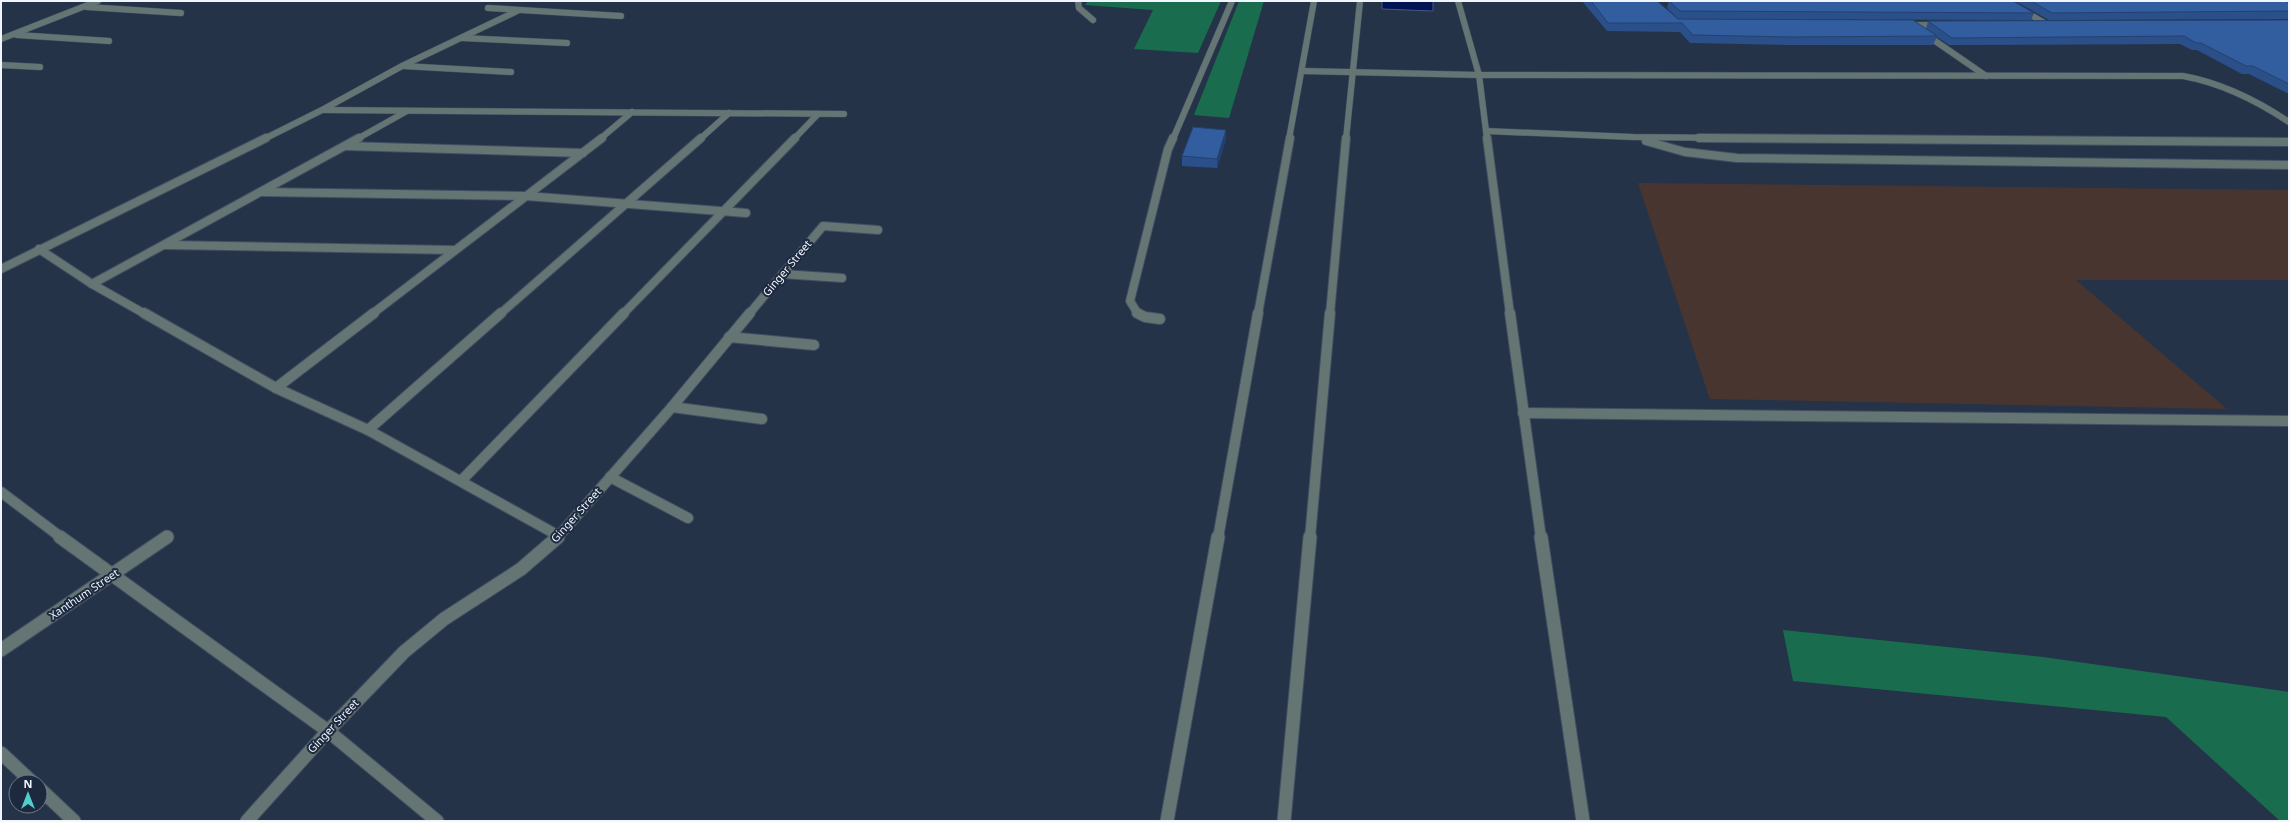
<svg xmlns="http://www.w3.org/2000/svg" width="2290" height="822" viewBox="0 0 2290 822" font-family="'Noto Sans',sans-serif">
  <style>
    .industrial { fill: #493530 }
    .green { fill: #1a6c4e }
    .water { fill: #001352; stroke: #485786 }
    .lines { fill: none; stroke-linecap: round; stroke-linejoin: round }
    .service-far3-casing { stroke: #414e62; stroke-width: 7 }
    .service-far2-casing { stroke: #414e62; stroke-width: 10 }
    .service-far1-casing { stroke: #414e62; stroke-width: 12 }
    .service-casing { stroke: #414e62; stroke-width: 15 }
    .minor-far3-casing { stroke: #414e62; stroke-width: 7 }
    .minor-far2-casing { stroke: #414e62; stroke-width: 10 }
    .minor-far1-casing { stroke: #414e62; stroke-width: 12 }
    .minor-casing { stroke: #414e62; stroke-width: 15 }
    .service-far3 { stroke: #657573; stroke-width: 6 }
    .service-far2 { stroke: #657573; stroke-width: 8 }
    .service-far1 { stroke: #657573; stroke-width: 10 }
    .service { stroke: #657573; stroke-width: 13 }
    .minor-far3 { stroke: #657573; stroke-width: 6 }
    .minor-far2 { stroke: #657573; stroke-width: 8 }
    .minor-far1 { stroke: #657573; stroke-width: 10 }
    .minor { stroke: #657573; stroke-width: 13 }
    .wall { fill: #2b5089 }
    .shaded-wall { fill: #23416f }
    .building { fill: #325d9f; stroke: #23416f }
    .labels { text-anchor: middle; stroke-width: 4; stroke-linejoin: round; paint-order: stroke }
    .street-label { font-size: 11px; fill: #f0f5fe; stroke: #1c293e }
  </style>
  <rect width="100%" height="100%" fill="#253349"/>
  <path class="industrial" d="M1638,183L2289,190V280H2076L2227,409L1710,399Z"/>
  <g class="green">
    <path d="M1088,1H1221L1198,53L1134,49L1153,10L1085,5Z"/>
    <path d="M1239,1H1264L1229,118L1194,115Z"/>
    <path d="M1783,630L2043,657L2289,692V821H2280L2166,717L1793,681Z"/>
  </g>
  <path class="water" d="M1382,1H1433V11L1382,9Z"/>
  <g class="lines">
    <defs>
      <g id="service-far3">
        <path d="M1925,34L1986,76"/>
        <path d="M1303,71L1479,75L1458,1"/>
        <path d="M1486,131L1633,137L1830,139"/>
        <path d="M1289,139L1314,1"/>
        <path d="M1346,139L1360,1"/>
        <path d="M1487,139L1479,75L2183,76C2222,83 2256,100 2289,122"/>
      </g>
      <g id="service-far2">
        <path d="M1487,138L1510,314"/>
        <path d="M1699,138L2289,142"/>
        <path d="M1646,141L1685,152L1737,158L2289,165"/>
        <path d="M1258,314L1290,138"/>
        <path d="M1330,314L1346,138"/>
      </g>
      <g id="service-far1">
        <path d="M1510,313L1541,538"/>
        <path d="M1523,413L2289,421"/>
        <path d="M1218,538L1258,313"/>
        <path d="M1310,538L1330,313"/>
      </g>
      <g id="service">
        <path d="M1541,537L1583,821"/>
        <path d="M1167,821L1218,537"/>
        <path d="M1284,821L1310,537"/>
      </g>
      <g id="minor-far3">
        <path d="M1078,1L1079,8L1093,20"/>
        <path d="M2007,1L2048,25"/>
        <path d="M87,7L181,13"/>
        <path d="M488,8L621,16"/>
        <path d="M1905,25H1939"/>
        <path d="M17,35L109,41"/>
        <path d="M462,38L567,43"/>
        <path d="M1,39L98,1"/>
        <path d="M1,65L40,67"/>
        <path d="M403,66L511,72"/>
        <path d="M324,110L844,114"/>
        <path d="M264,139L322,110L402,66L517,11"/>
        <path d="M357,139L407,111"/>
        <path d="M600,139L632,112"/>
        <path d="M700,139L729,113"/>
        <path d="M794,139L818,114"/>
        <path d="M1173,139L1232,1"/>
      </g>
      <g id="minor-far2">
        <path d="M345,146L583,153"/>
        <path d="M261,192L526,196L746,213"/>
        <path d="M166,245L454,250"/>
        <path d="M39,249L92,284L145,314"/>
        <path d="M1,269L266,138"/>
        <path d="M782,274L842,278"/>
        <path d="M92,284L359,138"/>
        <path d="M372,314L602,138"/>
        <path d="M500,314L701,138"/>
        <path d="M623,314L795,138"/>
        <path d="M749,314L823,226L878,230"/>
        <path d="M1138,314L1130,301L1168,149L1173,138"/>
      </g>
      <g id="minor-far1">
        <path d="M144,313L276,388L368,430L559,536"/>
        <path d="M1137,313L1145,317L1160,319"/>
        <path d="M729,337L814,345"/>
        <path d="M276,388L374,313"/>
        <path d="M672,407L762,419"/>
        <path d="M368,430L501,313"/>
        <path d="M610,477L688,518"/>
        <path d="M461,481L624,313"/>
        <path d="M1,492L62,538"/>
        <path d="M557,538L672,407L750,313"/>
      </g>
      <g id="minor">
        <path d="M60,537L328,731L437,821"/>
        <path d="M1,650L167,537"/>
        <path d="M1,753L32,782"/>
        <path d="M40,789L74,821"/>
        <path d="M247,821L328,731L404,652L444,619L521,569L558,537"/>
      </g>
    </defs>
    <use href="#service-far3" class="service-far3-casing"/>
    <use href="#service-far2" class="service-far2-casing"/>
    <use href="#service-far1" class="service-far1-casing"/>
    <use href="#service" class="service-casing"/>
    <use href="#minor-far3" class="minor-far3-casing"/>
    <use href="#minor-far2" class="minor-far2-casing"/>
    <use href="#minor-far1" class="minor-far1-casing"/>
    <use href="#minor" class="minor-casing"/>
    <use href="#service-far3" class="service-far3"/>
    <use href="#service-far2" class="service-far2"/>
    <use href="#service-far1" class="service-far1"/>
    <use href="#service" class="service"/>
    <use href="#minor-far3" class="minor-far3"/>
    <use href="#minor-far2" class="minor-far2"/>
    <use href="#minor-far1" class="minor-far1"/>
    <use href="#minor" class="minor"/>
  </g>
  <g class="wall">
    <path d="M1582,1H1657L1678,19L1926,29L1928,21L2289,20V94L2249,74H2242L2197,50H2192L2180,44L1949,45L1937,37L1933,45H1787L1690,43L1680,32L1607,31Z"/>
    <path d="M1669,1L2034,13L2031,20L1678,19L1667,8Z"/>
    <path d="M2015,1H2289V19L2049,20Z"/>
    <path d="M1226,130V139L1217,168L1182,166V156Z"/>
  </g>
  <path class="shaded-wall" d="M1226,130V139L1217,168V159Z"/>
  <g class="building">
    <path d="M1591,1H1657L1678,19L1913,20L1937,36L1790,37L1693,35L1682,23H1608Z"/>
    <path d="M1669,1H2013L2034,13L1680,11Z"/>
    <path d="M2031,1H2285L2289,3V11L2052,13Z"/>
    <path d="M2289,20V84L2253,66H2246L2201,43H2196L2184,36L1952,38L1928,21Z"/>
    <path d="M1193,127L1226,130L1217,159L1182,156Z"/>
  </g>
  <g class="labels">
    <g class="street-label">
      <text transform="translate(787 268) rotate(-50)" y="4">Ginger Street</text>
      <text transform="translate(576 515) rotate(-48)" y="4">Ginger Street</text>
      <text transform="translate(84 594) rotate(-34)" y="4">Xanthum Street</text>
      <text transform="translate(333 726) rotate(-47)" y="4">Ginger Street</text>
    </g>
  </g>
  <rect width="2290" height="822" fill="none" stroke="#f0f5fe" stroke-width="4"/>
  <g transform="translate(28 794)"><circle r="19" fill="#1c293e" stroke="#717b8b"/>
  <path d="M0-3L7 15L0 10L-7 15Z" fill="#52cdcc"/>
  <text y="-6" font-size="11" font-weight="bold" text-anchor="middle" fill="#f0f5fe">N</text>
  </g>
</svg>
